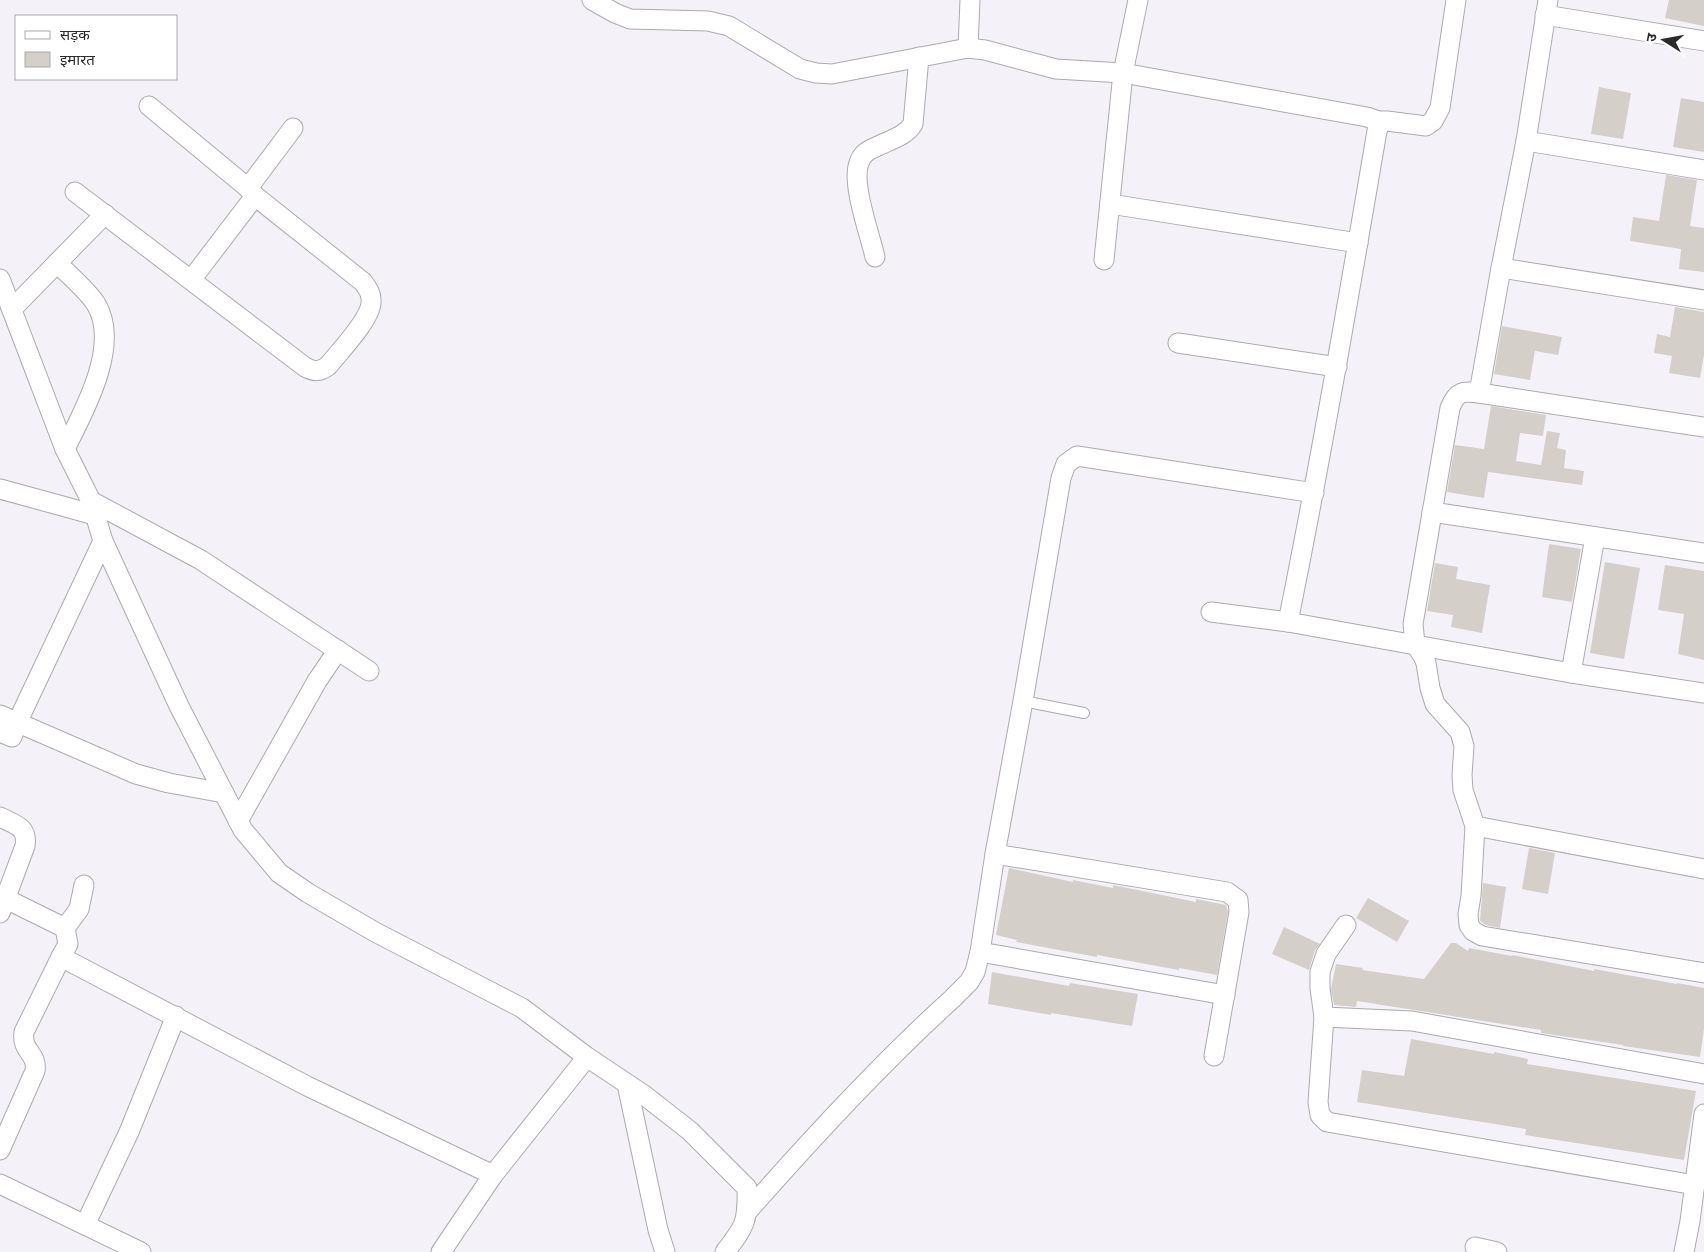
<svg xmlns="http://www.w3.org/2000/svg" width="1704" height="1252" viewBox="0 0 1704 1252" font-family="Cabin,'Noto Sans Devanagari',sans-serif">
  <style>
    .building { fill: #d5cfc9 }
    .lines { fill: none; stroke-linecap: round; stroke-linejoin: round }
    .service-casing { stroke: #aca9b0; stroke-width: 12 }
    .minor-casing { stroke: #aca9b0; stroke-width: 21 }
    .service { stroke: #fff; stroke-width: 10 }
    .minor { stroke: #fff; stroke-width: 19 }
  </style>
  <rect width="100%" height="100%" fill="#f5f1f9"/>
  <g class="building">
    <path d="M1669,0H1704V26L1665,18Z"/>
    <path d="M1599,87L1631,93L1623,139L1591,134Z"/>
    <path d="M1681,98L1704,102V152L1673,147Z"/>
    <path d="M1666,175L1697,180L1690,226L1704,228V272L1679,269L1681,249L1630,241L1633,217L1659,221Z"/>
    <path d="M1675,307L1704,312V355L1700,378L1669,373L1672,356L1654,353L1657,334L1670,337Z"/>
    <path d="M1502,326L1562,337L1558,355L1535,351L1530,380L1494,374Z"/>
    <path d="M1491,406L1546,415L1543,436L1520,433L1516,461L1541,465L1547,431L1560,433L1557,448L1566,450L1564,468L1584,471L1582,485L1488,472L1484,498L1447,492L1455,445L1484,449Z"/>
    <path d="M1549,544L1581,549L1572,602L1542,597Z"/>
    <path d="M1605,562L1640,568L1624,659L1590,653Z"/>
    <path d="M1435,563L1458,567L1456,579L1490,585L1482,633L1451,627L1453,615L1427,611Z"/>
    <path d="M1665,565L1704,571V660L1678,654L1684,614L1658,610Z"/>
    <path d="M1529,848L1555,853L1548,894L1522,889Z"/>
    <path d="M1009,868L1073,882V880L1113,888V885L1196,902V899L1226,905L1228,912L1217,975L1179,968V970L1097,955V957L1016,942L1017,940L996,935Z"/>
    <path d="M1483,883L1506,887L1500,928L1486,925L1480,921Z"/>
    <path d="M1368,898L1409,921L1397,942L1356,918Z"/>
    <path d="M1284,927L1320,944L1315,950L1309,970L1272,954Z"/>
    <path d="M1451,943H1456L1468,951L1469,948L1512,956V955L1594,971V969L1677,984V983L1704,988V1029L1700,1057L1623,1046V1045L1541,1033V1030L1357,1001L1356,1007L1334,1005L1331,989L1336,964L1363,968L1362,970L1424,979Z"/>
    <path d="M992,972L1069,986L1070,983L1138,994L1132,1026L1051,1013V1015L988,1004Z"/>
    <path d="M1411,1039L1494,1054V1052L1528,1059L1527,1064L1696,1091L1684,1160L1525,1135L1526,1129L1357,1102L1362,1070L1404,1076Z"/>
  </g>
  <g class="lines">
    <defs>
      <path id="service" d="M1023,701L1084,713"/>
      <g id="minor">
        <path d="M592,0L615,13L630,19L708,21L729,26L800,69L816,73L832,74L968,48L985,50L1056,69L1123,73L1367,117L1381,122"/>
        <path d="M1545,15L1704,41"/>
        <path d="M968,48L970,0"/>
        <path d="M1526,141L1704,170"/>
        <path d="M248,188L293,128"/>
        <path d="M75,192L305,367C314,372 319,372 328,366C339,352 370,320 371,303C372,294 368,289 363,282L255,196L248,188L149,106"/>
        <path d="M1110,204L1358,243"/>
        <path d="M875,257C870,235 851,183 859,163C862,153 869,150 878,146C890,140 906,136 913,124L919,57"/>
        <path d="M1104,260L1123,73L1138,0"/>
        <path d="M57,263C68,274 88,291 96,304C121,345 84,411 65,449"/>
        <path d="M1501,268L1704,300"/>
        <path d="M0,279L65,449L91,501L103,541L179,706L243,830L279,873L308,893L375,932L522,1008L587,1057L644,1095L690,1131L747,1188C748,1222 745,1226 725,1252"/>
        <path d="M191,280L255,196"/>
        <path d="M12,309L105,214"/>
        <path d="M1178,343L1337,367"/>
        <path d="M1479,393L1501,268L1526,141L1548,0"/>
        <path d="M1704,427L1479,393C1462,391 1457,391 1450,408L1413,624L1415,644L1423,656L1426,663L1430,688L1435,704L1460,732L1464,746L1462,775L1463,790L1475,826L1471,896L1468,914L1469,925L1473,931L1482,936L1704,973"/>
        <path d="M0,489L95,515"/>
        <path d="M91,501L201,560L369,671"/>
        <path d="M1432,512L1704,553"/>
        <path d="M1595,537L1571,673L1704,693"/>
        <path d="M1211,612L1288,622L1571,673"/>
        <path d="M1288,622C1321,459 1349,295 1377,131L1381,121H1387L1426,126L1433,121L1440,108L1456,0"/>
        <path d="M0,715L136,774L169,783L224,793"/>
        <path d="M0,732L12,737L17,723L103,541"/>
        <path d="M0,817C15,825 28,826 25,846L0,913"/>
        <path d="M238,821L317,681L338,650"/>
        <path d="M1475,826L1704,869"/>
        <path d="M995,854L1227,892L1238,900L1239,912L1214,1056"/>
        <path d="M0,896L65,928L68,944L61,957L307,1086L493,1175"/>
        <path d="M1346,925L1326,954L1320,972V988L1324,1017L1318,1102L1320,1115L1327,1122L1695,1185"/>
        <path d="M65,928L79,909L84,885"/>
        <path d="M980,952L1225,995"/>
        <path d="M1324,1017L1412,1021L1704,1074"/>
        <path d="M627,1084L658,1230L665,1252"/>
        <path d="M0,1150L35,1071C38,1053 21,1052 24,1032L61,957"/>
        <path d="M0,1184L141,1252"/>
        <path d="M747,1212C812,1138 879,1065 952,999L969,982L975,972L980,952L995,854L1023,701L1061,478L1066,464L1077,456L1090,458L1314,493"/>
        <path d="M85,1225L129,1132L176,1016"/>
        <path d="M1475,1247L1497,1252"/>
        <path d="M441,1252L493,1175L587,1057"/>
        <path d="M1684,1252L1690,1221L1704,1114"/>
      </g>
    </defs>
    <use href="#service" class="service-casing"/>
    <use href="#minor" class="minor-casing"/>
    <use href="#service" class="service"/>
    <use href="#minor" class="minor"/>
  </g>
  <rect x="15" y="15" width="162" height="65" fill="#ffffff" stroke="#aaa9ab"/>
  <rect x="25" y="31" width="25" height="8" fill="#ffffff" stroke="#aaa9ab"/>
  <text x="60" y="40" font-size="15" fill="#2b292c">सड़क</text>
  <rect x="25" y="52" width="25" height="15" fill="#d5cfc9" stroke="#aaa9ab"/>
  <text x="60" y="65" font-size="15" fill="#2b292c">इमारत</text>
  <g transform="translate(1664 40) rotate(281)" stroke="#ffffff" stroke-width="4" paint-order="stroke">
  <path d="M0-4L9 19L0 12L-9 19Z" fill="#2b292c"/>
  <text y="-8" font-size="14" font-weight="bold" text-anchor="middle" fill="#2b292c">उ</text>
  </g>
</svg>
